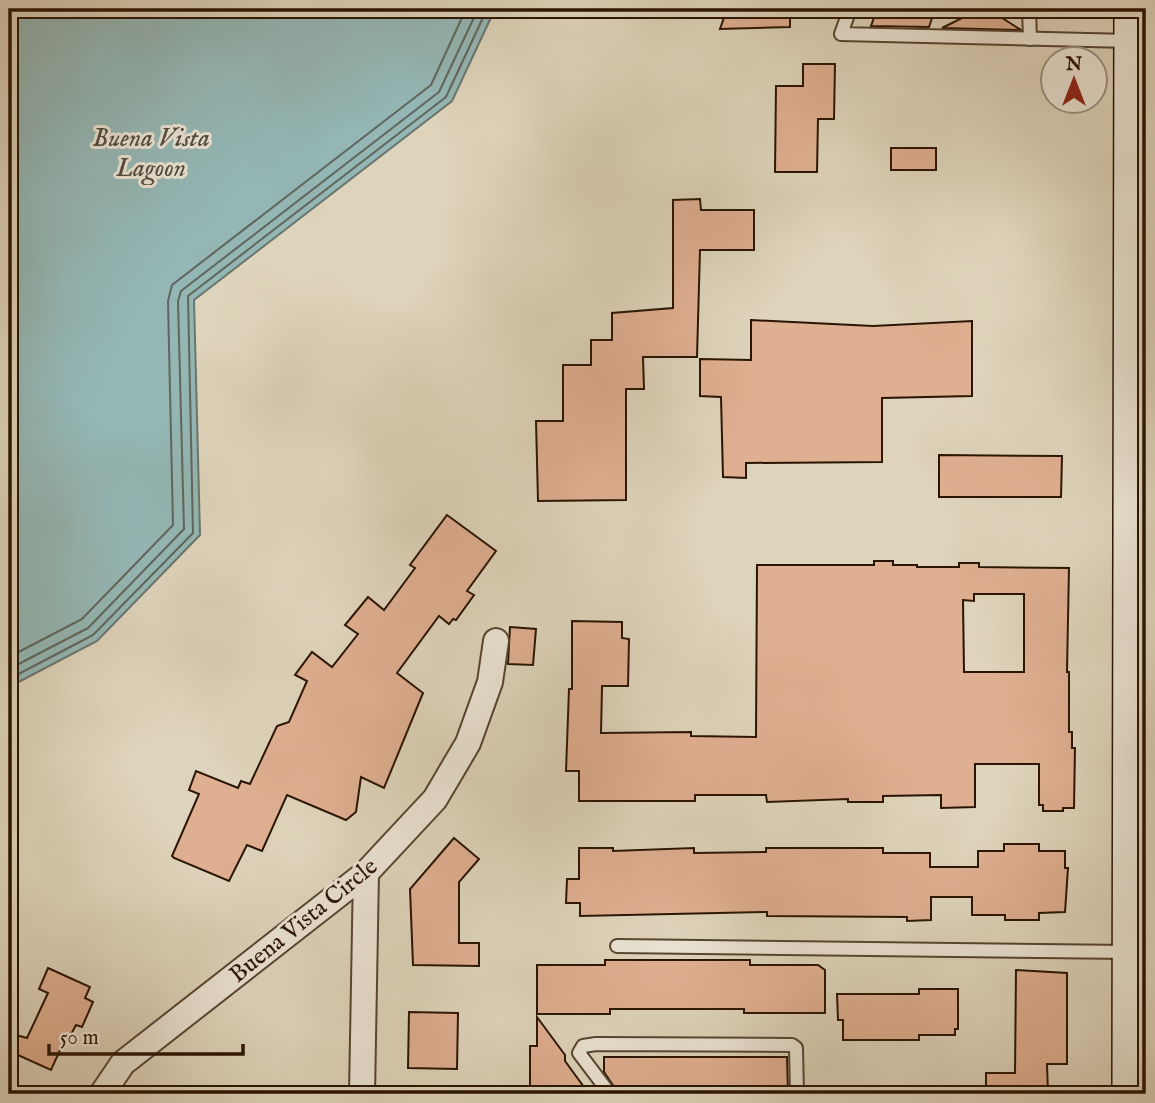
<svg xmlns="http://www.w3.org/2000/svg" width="1155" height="1103" viewBox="0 0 1155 1103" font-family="'IM FELL English',serif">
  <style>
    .water { fill: #94b7b5; stroke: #6a766e; stroke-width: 2 }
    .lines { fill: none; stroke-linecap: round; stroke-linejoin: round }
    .shore { stroke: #5f665c; stroke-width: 2 }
    .building { fill: #dfaf91; stroke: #2a1403; stroke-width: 2; fill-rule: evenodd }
    .service-casing { stroke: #574431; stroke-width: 16 }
    .minor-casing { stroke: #574431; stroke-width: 28 }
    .secondary-casing { stroke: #2a1403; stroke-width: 38 }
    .service { stroke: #eae3d3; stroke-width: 12 }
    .minor { stroke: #eae3d3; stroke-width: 24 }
    .secondary { stroke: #eae3d3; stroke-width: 35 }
    .labels { text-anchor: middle; stroke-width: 6; stroke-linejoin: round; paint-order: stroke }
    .street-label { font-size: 24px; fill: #2a1403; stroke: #eae3d3 }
    .water-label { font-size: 26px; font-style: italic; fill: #4f4d41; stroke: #eae3d3 }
  </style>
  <rect width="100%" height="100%" fill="#ded4bb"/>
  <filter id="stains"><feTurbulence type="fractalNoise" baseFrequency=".00286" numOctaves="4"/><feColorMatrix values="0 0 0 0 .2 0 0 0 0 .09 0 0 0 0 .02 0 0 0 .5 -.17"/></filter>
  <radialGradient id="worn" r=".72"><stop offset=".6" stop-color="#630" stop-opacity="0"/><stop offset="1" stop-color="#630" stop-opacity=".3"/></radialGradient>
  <path class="water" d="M9,9H495L452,101L194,300L200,535L97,641L9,687Z"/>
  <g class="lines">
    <g class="shore">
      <path d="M9,657L82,619L173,525L168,301L172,285L431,85L466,9"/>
      <path d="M9,669L88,628L184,529L178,301L181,291L439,92L478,9"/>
      <path d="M9,679L93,635L193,533L188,296L446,97L487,9"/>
    </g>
  </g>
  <g class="building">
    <path d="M727,9H790V27L720,29Z"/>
    <path d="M877,9H935L929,27L871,26Z"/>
    <path d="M980,9H988L1021,30L942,28Z"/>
    <path d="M803,64H835L834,119H818L817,172H775L776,86H803Z"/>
    <rect x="891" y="148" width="45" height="22"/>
    <path d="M700,199L701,210H754V250H700L697,357H643L644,389H626V500L538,501L536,421H563V365H591V340H612V313L673,308V200Z"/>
    <path d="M751,320L873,326L972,321V396L882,398V462L746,463V478L723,477L721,397L700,396V359L751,360Z"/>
    <path d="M939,455L1062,456L1061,497H939Z"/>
    <path d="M447,515L496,551L467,591L474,595L456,620L453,619L449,624L439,616L397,673L423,693L384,788L361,777L356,812L346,820L287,795L262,851L247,845L229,881L174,858L172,856L199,794L189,790L196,771L238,788L241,781L250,784L277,726L289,722L307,681L295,675L312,652L332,667L358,634L345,625L368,597L384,610L415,568L410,565Z"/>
    <path d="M874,561H893V565H917V567H959V563H979V567L1069,568L1067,672H1069V732H1072V748H1075L1074,808H1063V811H1043V805H1039V764H975V807L941,808V795L883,796V802H848V799L767,802L766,795H695V801H579V771H566L569,689H572V621L622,622V638L629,639L628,686H602L601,733L691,732V736L756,737L757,565H874ZM974,594H1024V672H964L963,600L974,601Z"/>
    <path d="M510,627L536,629L533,665L508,664Z"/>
    <path d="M454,838L479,859L459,882V943H479V966L413,965L410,889Z"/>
    <path d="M1004,844H1039V851H1065V868H1068L1065,912L1039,913V920H1005V915H972V897H931V920L907,921V917L767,916V912L580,916V903H566L567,879H579V848H613V851L694,848V853L766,852V848H883V853H930V867H978V851H1004Z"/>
    <path d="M605,960H750V965H818L825,970V1013H744V1009H610V1014H537V965H605Z"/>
    <path d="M48,968L90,987L85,998L93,1002L82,1027L76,1025L68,1040L65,1039L51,1070L9,1051V1033L27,1038L48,993L39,989Z"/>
    <path d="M1016,970L1067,973V1064H1047L1048,1094H986V1073H1015Z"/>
    <path d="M919,989H958V1029H955V1035H919V1040H843V1020H838L837,994H919Z"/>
    <path d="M409,1012L458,1013L457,1069L408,1068Z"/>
    <path d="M537,1017L565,1055V1061L589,1094H530V1046H537Z"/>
    <path d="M604,1057H787L788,1094H619L604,1072Z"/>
  </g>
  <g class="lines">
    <defs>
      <g id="service">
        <path d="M850,9L841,34L1129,41"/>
        <path d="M1029,9L1030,39"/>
        <path d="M617,946L1130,952"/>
        <path d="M610,1094L579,1053L583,1046L596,1044L792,1045L796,1048L797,1094"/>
      </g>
      <g id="minor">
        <path d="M102,1094L123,1063L366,873L435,799L468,743L490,682L496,641"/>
        <path d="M362,1094L366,873"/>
      </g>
      <path id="secondary" d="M1130,1094L1132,9"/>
    </defs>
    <use href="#service" class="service-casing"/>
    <use href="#minor" class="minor-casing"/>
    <use href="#secondary" class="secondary-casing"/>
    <use href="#service" class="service"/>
    <use href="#minor" class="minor"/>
    <use href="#secondary" class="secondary"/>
  </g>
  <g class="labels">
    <g class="street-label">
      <text transform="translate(303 920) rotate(-39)" y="8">Buena Vista Circle</text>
    </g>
    <g class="water-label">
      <text x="151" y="146">Buena Vista<tspan x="151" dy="30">Lagoon</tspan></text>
    </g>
  </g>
  <rect width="1155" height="1103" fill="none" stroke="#ded4bb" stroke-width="35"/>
  <rect x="10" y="10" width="1134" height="1082" fill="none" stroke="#2a1403" stroke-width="3.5"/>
  <rect x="18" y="18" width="1120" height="1068" fill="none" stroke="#2a1403" stroke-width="2"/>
  <g transform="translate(1074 80)"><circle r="33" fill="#eae3d3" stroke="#9d9080" stroke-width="2"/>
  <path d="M0-5L12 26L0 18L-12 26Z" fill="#8f2418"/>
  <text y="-10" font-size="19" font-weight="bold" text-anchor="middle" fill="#2a1403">N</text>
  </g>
  <path d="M49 1044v10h194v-10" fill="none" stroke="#2a1403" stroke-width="3.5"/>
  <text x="60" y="1044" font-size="21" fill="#2a1403" stroke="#eae3d3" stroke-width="5" paint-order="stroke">50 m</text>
  <rect width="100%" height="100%" filter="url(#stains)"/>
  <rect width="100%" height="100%" fill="url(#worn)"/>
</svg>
